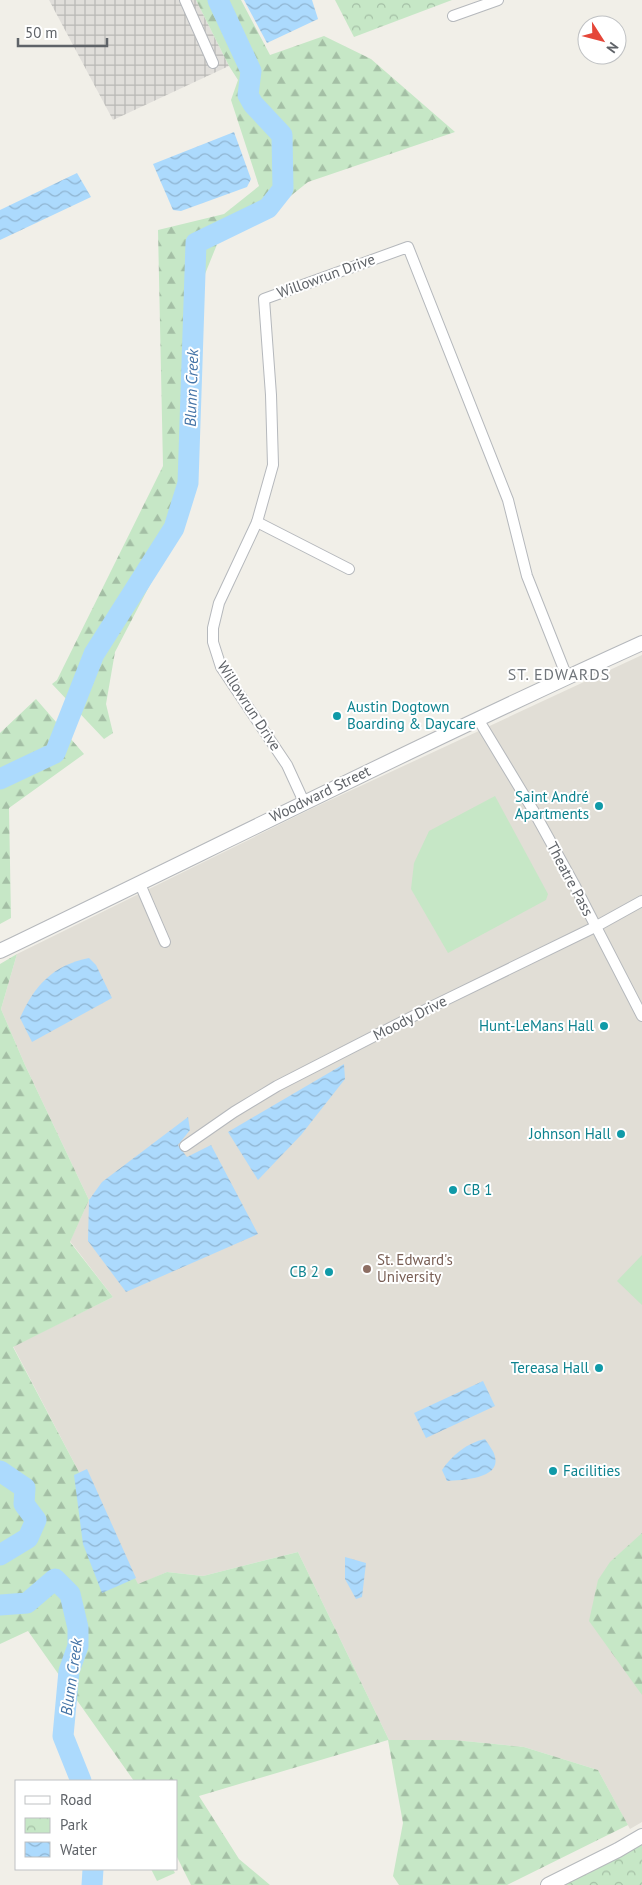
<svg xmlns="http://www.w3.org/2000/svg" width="642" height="1885" viewBox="0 0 642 1885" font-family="'PT Sans',sans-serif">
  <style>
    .industrial { fill: url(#industrial-grid) }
    .education { fill: #e1ded6 }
    .forest { fill: url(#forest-firs) }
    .park { fill: url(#park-crowns) }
    .pitch { fill: #c6e7c6 }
    .water { fill: url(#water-waves) }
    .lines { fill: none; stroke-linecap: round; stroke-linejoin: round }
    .river { stroke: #acdafd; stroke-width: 21 }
    .minor-casing { stroke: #b5b8bc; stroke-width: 12 }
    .tertiary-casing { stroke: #b5b8bc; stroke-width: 16 }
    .minor { stroke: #fff; stroke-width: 10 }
    .tertiary { stroke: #fff; stroke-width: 14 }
    .culture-dot { fill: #0f9aa8; stroke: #fff; stroke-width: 2 }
    .education-dot { fill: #8d6e63; stroke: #fff; stroke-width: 2 }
    .labels { text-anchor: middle; stroke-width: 4; stroke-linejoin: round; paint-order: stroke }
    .street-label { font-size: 15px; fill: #5f6368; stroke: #fff }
    .culture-label { font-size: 15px; fill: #0d838f; stroke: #fff; text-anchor: end }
    .education-label { font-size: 15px; fill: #785e54; stroke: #fff; text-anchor: start }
    .water-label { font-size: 16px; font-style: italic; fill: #4474a7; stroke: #fff }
    .neighbourhood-label { font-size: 16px; letter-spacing: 1px; fill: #70757a; stroke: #fff }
  </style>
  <defs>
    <pattern id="industrial-grid" width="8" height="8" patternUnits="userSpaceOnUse" patternTransform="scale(1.25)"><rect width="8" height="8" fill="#e0deda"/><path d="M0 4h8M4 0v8" fill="none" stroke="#b9b8b5"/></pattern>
    <pattern id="forest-firs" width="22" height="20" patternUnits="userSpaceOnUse" patternTransform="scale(1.25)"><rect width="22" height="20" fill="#c6e7c6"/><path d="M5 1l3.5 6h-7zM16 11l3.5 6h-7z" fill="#a4bfa5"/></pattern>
    <pattern id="park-crowns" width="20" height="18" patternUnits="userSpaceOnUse" patternTransform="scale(1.25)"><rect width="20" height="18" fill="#c6e7c6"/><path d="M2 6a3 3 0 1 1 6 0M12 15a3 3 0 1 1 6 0" fill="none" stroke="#a4bfa5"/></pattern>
    <pattern id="water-waves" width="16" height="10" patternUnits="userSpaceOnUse" patternTransform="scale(1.25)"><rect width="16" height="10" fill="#acdafd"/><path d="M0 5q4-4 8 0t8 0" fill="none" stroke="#8fb4d1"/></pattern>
  </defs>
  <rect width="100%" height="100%" fill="#f1efe8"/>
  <path class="industrial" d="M49,0H196L229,66L113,120Z"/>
  <path class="education" d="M642,655V1822L630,1829L598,1770L524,1747L454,1740H389L298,1552L203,1576L167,1572L138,1585L13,1346L113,1297L70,1241L89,1200L25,1065L1,1009L17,954L311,809Z"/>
  <g class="forest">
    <path d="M196,0H241L270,55L324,36L371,59L455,132L308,182L268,214L220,237L203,279L193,474L178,531L115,652L106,704L113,733L104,739L52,684L57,680L163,466L158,230L224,214L259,186L231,100L238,80L229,66Z"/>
    <path d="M36,699L84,754L9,808L11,918L0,924V733Z"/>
    <path d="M17,954L1,1009L25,1065L89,1200L70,1242L113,1297L13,1347L138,1584L167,1572L203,1576L298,1552L389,1740H454L524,1747L598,1770L628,1825L507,1885H399L393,1876L403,1823L388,1740L199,1796L239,1859L270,1885H191L176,1855V1781H134L28,1631L0,1644V964Z"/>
    <path d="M642,1533V1695L589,1621L598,1580L610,1562Z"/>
  </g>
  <g class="park">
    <path d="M335,0H452L354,37Z"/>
    <path d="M642,1844V1885H563Z"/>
  </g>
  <g class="pitch">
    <path d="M495,796L548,894L546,900L448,953L411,889L414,863L429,831Z"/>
    <path d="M642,1255V1305L617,1281Z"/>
    <path d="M151,1869H173L175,1873L157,1881Z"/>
  </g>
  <g class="water">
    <path d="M244,0H312L318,19L267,43Z"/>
    <path d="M234,132L251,179L247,187L181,211L173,210L153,164Z"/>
    <path d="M77,173L91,197L0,240V210Z"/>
    <path d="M89,958L96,965L112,998L32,1042L20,1018C34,986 53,965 89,958Z"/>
    <path d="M344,1064L345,1079L301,1135L258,1180L228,1132Z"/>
    <path d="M188,1117L190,1130L178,1145L187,1157L211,1145L258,1234L126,1292L88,1241L89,1200L102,1182Z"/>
    <path d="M483,1381L495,1406L426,1438L414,1413Z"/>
    <path d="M485,1439C488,1444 494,1451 495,1457C501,1479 461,1480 447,1481L442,1470C452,1455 467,1443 485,1439Z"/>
    <path d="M87,1469L136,1578L102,1593L83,1544L74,1475Z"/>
    <path d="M345,1557L366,1563L362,1597L356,1599L345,1579Z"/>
  </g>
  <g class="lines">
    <g class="river">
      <path d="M0,779L55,753L94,654L174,528L188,483L196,243L268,208L283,189L282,135L253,104L248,95L251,71L218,0"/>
      <path d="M0,1471L25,1488L24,1504L36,1520L28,1538L0,1555"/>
      <path d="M0,1605L27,1603L55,1579L70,1594L78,1628V1646L69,1671L63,1736L81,1781"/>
      <path d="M92,1885L93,1869"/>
    </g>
    <defs>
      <g id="minor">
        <path d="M185,0L213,63"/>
        <path d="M453,16L498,0"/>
        <path d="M257,522L349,569"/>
        <path d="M478,719L533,810L575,886L642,1016"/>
        <path d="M304,802L287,765L221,667L213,642V628L219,603L257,522L273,465L271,395L264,299L408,247L508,500L527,576L567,677"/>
        <path d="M140,884L165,942"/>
        <path d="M185,1146L234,1112L277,1086L433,1006L595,927L642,901"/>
      </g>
      <g id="tertiary">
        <path d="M0,951C214,848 426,741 642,643"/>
        <path d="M548,1885L618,1850L642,1836"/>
      </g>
    </defs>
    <use href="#minor" class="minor-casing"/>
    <use href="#tertiary" class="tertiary-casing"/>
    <use href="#minor" class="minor"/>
    <use href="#tertiary" class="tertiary"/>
  </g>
  <g class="culture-dot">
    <circle cx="337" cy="716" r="5"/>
    <circle cx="599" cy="806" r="5"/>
    <circle cx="604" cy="1026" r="5"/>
    <circle cx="621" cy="1134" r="5"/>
    <circle cx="453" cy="1190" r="5"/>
    <circle cx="329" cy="1272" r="5"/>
    <circle cx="599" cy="1368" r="5"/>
    <circle cx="553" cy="1471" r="5"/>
  </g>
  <circle class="education-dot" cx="367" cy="1269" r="5"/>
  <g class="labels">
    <g class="street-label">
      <text transform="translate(326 276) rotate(-20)" y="5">Willowrun Drive</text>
      <text transform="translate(249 706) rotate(57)" y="5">Willowrun Drive</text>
      <text transform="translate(320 794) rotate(-26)" y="5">Woodward Street</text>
      <text transform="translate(570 879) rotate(62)" y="5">Theatre Pass</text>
      <text transform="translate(410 1018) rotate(-27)" y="5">Moody Drive</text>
    </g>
    <g class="culture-label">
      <text x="347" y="712" text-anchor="start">Austin Dogtown<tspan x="347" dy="17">Boarding &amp; Daycare</tspan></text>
      <text x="589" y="802">Saint André<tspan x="589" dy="17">Apartments</tspan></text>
      <text x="594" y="1031">Hunt-LeMans Hall</text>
      <text x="611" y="1139">Johnson Hall</text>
      <text x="463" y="1195" text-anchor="start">CB 1</text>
      <text x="319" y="1277">CB 2</text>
      <text x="589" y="1373">Tereasa Hall</text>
      <text x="563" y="1476" text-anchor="start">Facilities</text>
    </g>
    <g class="education-label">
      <text x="377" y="1265">St. Edward's<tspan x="377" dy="17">University</tspan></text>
    </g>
    <g class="water-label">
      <text transform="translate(191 388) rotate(-88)" y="6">Blunn Creek</text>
      <text transform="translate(71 1677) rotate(-82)" y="6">Blunn Creek</text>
    </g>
    <g class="neighbourhood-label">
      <text x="559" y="680">ST. EDWARDS</text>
    </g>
  </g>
  <rect x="15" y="1780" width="162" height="90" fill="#ffffff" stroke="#bfc1c3"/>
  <rect x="25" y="1796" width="25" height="8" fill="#ffffff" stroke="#bfc1c3"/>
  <text x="60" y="1805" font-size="15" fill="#5f6368">Road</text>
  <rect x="25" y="1818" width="25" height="15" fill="url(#park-crowns)" stroke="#bfc1c3"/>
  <text x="60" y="1830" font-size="15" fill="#5f6368">Park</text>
  <rect x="25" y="1842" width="25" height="15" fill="url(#water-waves)" stroke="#bfc1c3"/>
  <text x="60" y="1855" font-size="15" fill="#5f6368">Water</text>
  <g transform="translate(602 40) rotate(126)"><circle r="24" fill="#ffffff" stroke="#bfc1c3"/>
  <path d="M0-4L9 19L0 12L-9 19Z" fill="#e54639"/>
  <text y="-8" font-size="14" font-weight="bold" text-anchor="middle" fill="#5f6368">N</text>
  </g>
  <path d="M18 38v8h89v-8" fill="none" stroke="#5f6368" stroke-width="2.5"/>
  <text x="25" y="38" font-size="15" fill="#5f6368" stroke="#ffffff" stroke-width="4" paint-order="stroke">50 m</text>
</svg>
